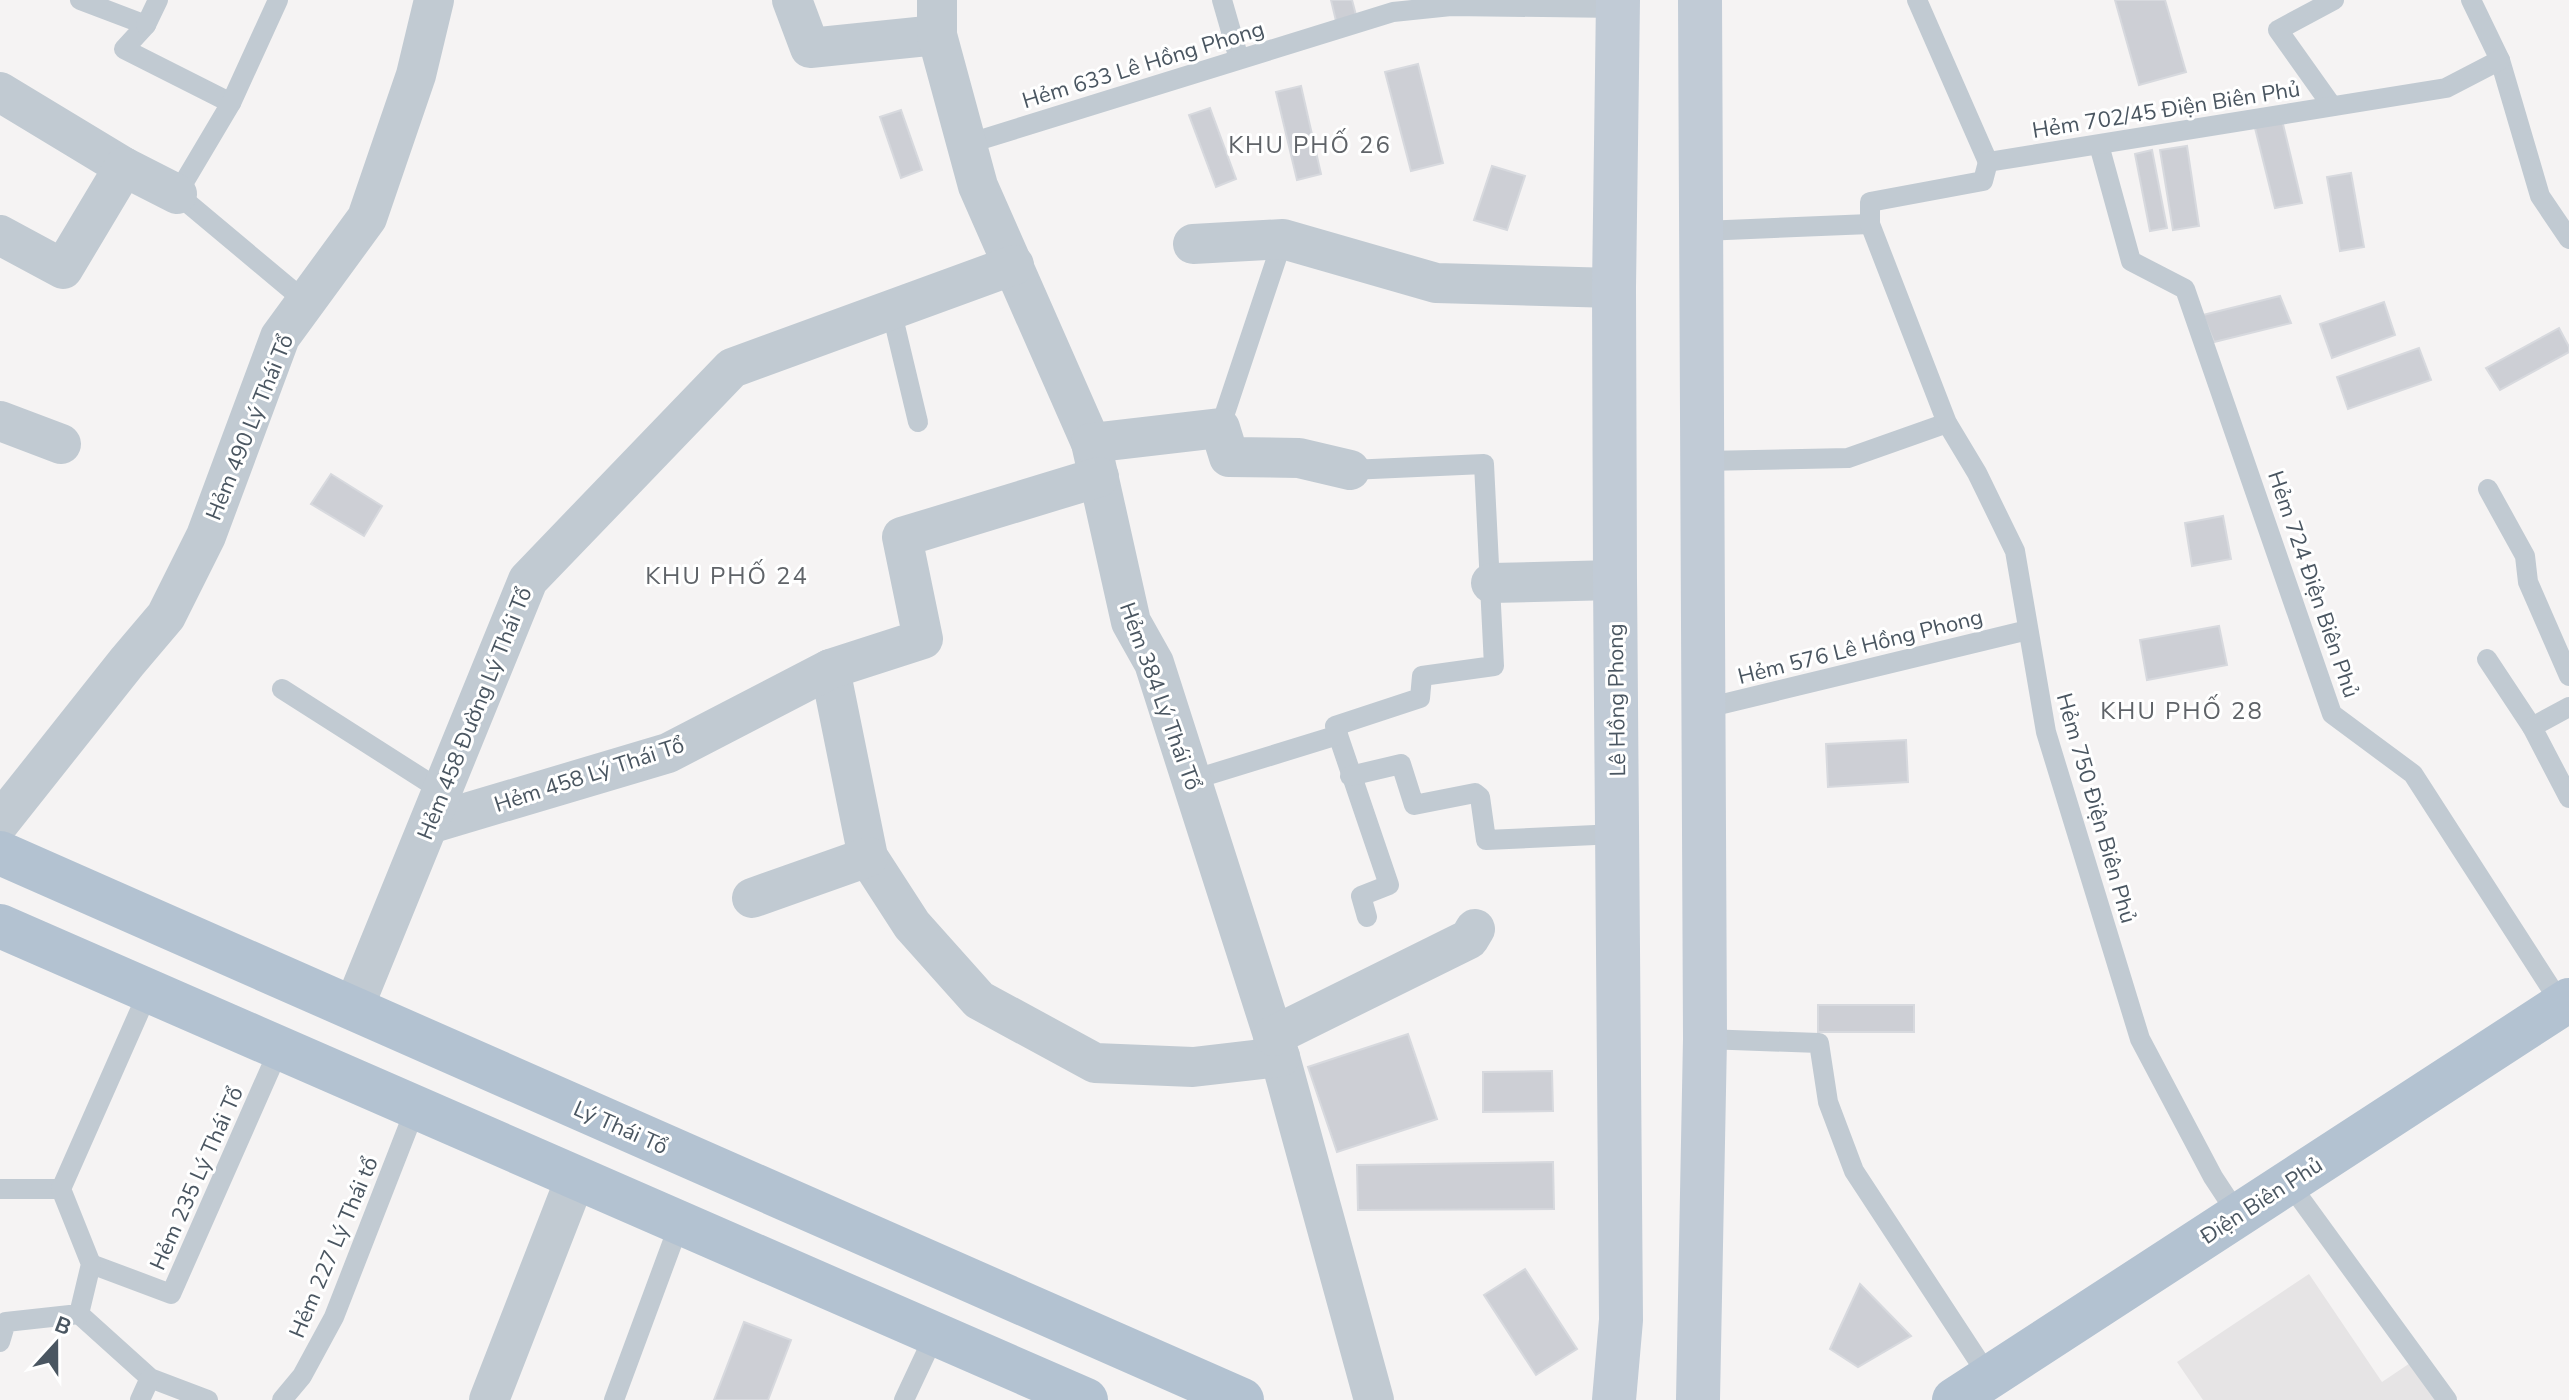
<svg xmlns="http://www.w3.org/2000/svg" width="2569" height="1400" viewBox="0 0 2569 1400" font-family="'Nunito Sans',sans-serif">
  <style>
    .education { fill: #e6e4e5 }
    .building { fill: #cdcfd5; stroke: #d7d9de; stroke-width: 2 }
    .lines { fill: none; stroke-linecap: round; stroke-linejoin: round }
    .lane { stroke: #c1cad2; stroke-width: 20 }
    .street { stroke: #c1cad2; stroke-width: 40 }
    .secondary { stroke: #c1cbd6; stroke-width: 44 }
    .primary { stroke: #b3c2d1; stroke-width: 44 }
    .labels { text-anchor: middle; stroke-width: 6; stroke-linejoin: round; paint-order: stroke }
    .street-label { font-size: 22px; fill: #4a5661; stroke: #fff }
    .neighbourhood-label { font-size: 24px; letter-spacing: 2px; fill: #5f6368; stroke: #fff }
  </style>
  <rect width="100%" height="100%" fill="#f5f3f3"/>
  <path class="education" d="M2309,1274L2382,1382L2419,1357L2448,1400H2203L2177,1362Z"/>
  <g class="building">
    <path d="M1331,0H1352L1356,15L1336,21Z"/>
    <path d="M2115,0H2165L2186,72L2139,85Z"/>
    <path d="M1418,64L1443,163L1411,171L1385,72Z"/>
    <path d="M1301,86L1321,174L1297,180L1276,92Z"/>
    <path d="M1210,108L1236,179L1216,187L1189,115Z"/>
    <path d="M901,110L922,170L901,178L880,117Z"/>
    <path d="M2282,120L2302,203L2275,208L2254,124Z"/>
    <path d="M2187,146L2199,226L2173,230L2160,150Z"/>
    <path d="M2152,150L2167,228L2150,231L2135,154Z"/>
    <path d="M1492,166L1525,176L1507,230L1474,220Z"/>
    <path d="M2351,173L2364,247L2340,251L2327,177Z"/>
    <path d="M2280,296L2291,323L2214,342L2203,315Z"/>
    <path d="M2384,302L2395,335L2332,358L2320,324Z"/>
    <path d="M2559,328L2569,347V352L2500,390L2486,368Z"/>
    <path d="M2419,348L2431,380L2348,409L2337,377Z"/>
    <path d="M331,474L382,506L364,536L311,504Z"/>
    <path d="M2223,516L2231,559L2192,566L2185,523Z"/>
    <path d="M2219,626L2227,665L2147,680L2140,640Z"/>
    <path d="M1906,740L1908,782L1828,787L1826,744Z"/>
    <rect x="1818" y="1005" width="96" height="27"/>
    <path d="M1408,1034L1437,1119L1337,1152L1308,1067Z"/>
    <path d="M1552,1071L1553,1111L1483,1112V1072Z"/>
    <path d="M1553,1162L1554,1209L1358,1210L1357,1165Z"/>
    <path d="M1525,1269L1577,1349L1536,1375L1484,1295Z"/>
    <path d="M1860,1284L1911,1336L1858,1367L1830,1349Z"/>
    <path d="M744,1322L791,1340L768,1400H714Z"/>
  </g>
  <g class="lines">
    <g class="lane">
      <path d="M80,0L146,25L124,49L231,103"/>
      <path d="M278,0L231,103L177,194L306,302"/>
      <path d="M1222,0L1239,59"/>
      <path d="M1917,0L1988,162"/>
      <path d="M2471,0L2500,60L2540,196L2569,239"/>
      <path d="M146,25L158,0"/>
      <path d="M2332,106L2278,30L2334,0"/>
      <path d="M967,144L1393,12L1451,6L1618,8"/>
      <path d="M2099,145L2131,261L2185,289L2332,714L2413,774L2565,1010"/>
      <path d="M1703,231L1870,224"/>
      <path d="M891,309L918,422"/>
      <path d="M1220,428L1283,239"/>
      <path d="M1704,461L1848,458L1947,423"/>
      <path d="M2488,489L2525,556L2528,582L2569,676"/>
      <path d="M2487,659L2532,727"/>
      <path d="M282,689L442,791"/>
      <path d="M2569,707L2532,727L2569,798"/>
      <path d="M1702,709L2028,630"/>
      <path d="M1338,735L1389,885L1361,896L1367,917"/>
      <path d="M1350,776L1401,764L1414,805L1475,793L1480,797L1486,840L1617,834"/>
      <path d="M1192,780L1338,735L1335,726L1420,698L1422,676L1494,666L1484,464L1350,470"/>
      <path d="M1705,1039L1819,1043L1828,1102L1854,1171L1989,1377"/>
      <path d="M2289,1183L2447,1400"/>
      <path d="M0,1189H61"/>
      <path d="M2238,1215L2213,1177L2140,1039L2046,732L2015,551L1977,473L1947,423L1870,224V202L1983,181L1988,162L2446,88L2500,60"/>
      <path d="M91,1264L171,1294L280,1047"/>
      <path d="M79,1314L150,1378L208,1400"/>
      <path d="M0,1342L6,1322L79,1314L91,1264L61,1189L149,990"/>
      <path d="M140,1400L150,1378"/>
      <path d="M282,1400L302,1376L334,1317L416,1107"/>
      <path d="M614,1400L680,1222"/>
      <path d="M904,1400L935,1334"/>
    </g>
    <g class="street">
      <path d="M792,0L810,48L937,35"/>
      <path d="M937,0V35L978,186L1091,443L1131,622L1154,663L1280,1057L1374,1400"/>
      <path d="M0,92L124,167"/>
      <path d="M0,235L63,269L124,167L177,194"/>
      <path d="M1193,244L1283,239L1436,283L1614,288"/>
      <path d="M0,421L61,444"/>
      <path d="M1091,443L1220,428L1229,457L1299,458L1350,470"/>
      <path d="M1491,583L1615,580"/>
      <path d="M830,669L868,857L912,925L979,1000L1095,1063L1193,1067L1280,1057"/>
      <path d="M0,822L127,662L166,616L206,536L280,337L367,218L416,75L434,0"/>
      <path d="M429,824L668,753L830,669L923,639L902,537L1099,477"/>
      <path d="M752,898L868,857"/>
      <path d="M353,1009L528,580L732,368L1014,265"/>
      <path d="M1273,1036L1469,939L1475,929"/>
      <path d="M489,1400L576,1177"/>
    </g>
    <g class="secondary">
      <path d="M1614,1400L1621,1320L1615,580L1614,288L1618,0"/>
      <path d="M1698,1400L1705,1039L1700,0"/>
    </g>
    <g class="primary">
      <path d="M0,853L1242,1400"/>
      <path d="M0,926L1086,1400"/>
      <path d="M1954,1400L2569,1000"/>
    </g>
  </g>
  <g class="labels">
    <g class="street-label">
      <text transform="translate(1143 64) rotate(-17)" y="8">Hẻm 633 Lê Hồng Phong</text>
      <text transform="translate(2166 109) rotate(-9)" y="8">Hẻm 702/45 Điện Biên Phủ</text>
      <text transform="translate(249 427) rotate(-68)" y="8">Hẻm 490 Lý Thái Tổ</text>
      <text transform="translate(2314 584) rotate(71)" y="8">Hẻm 724 Điện Biên Phủ</text>
      <text transform="translate(1860 646) rotate(-14)" y="8">Hẻm 576 Lê Hồng Phong</text>
      <text transform="translate(1161 696) rotate(70)" y="8">Hẻm 384 Lý Thái Tổ</text>
      <text transform="translate(1616 700) rotate(-91)" y="8">Lê Hồng Phong</text>
      <text transform="translate(474 713) rotate(-68)" y="8">Hẻm 458 Đường Lý Thái Tổ</text>
      <text transform="translate(589 774) rotate(-18)" y="8">Hẻm 458 Lý Thái Tổ</text>
      <text transform="translate(2097 808) rotate(74)" y="8">Hẻm 750 Điện Biên Phủ</text>
      <text transform="translate(621 1127) rotate(24)" y="8">Lý Thái Tổ</text>
      <text transform="translate(196 1178) rotate(-66)" y="8">Hẻm 235 Lý Thái Tổ</text>
      <text transform="translate(2261 1200) rotate(-33)" y="8">Điện Biên Phủ</text>
      <text transform="translate(333 1247) rotate(-67)" y="8">Hẻm 227 Lý Thái tổ</text>
    </g>
    <g class="neighbourhood-label">
      <text x="1310" y="153">KHU PHỐ 26</text>
      <text x="727" y="584">KHU PHỐ 24</text>
      <text x="2182" y="719">KHU PHỐ 28</text>
    </g>
  </g>
  <g transform="translate(56 1344) rotate(21)" stroke="#ffffff" stroke-width="6" paint-order="stroke">
  <path d="M0-6L14 30L0 20L-14 30Z" fill="#4a5661"/>
  <text y="-12" font-size="22" font-weight="bold" text-anchor="middle" fill="#4a5661">B</text>
  </g>
</svg>
